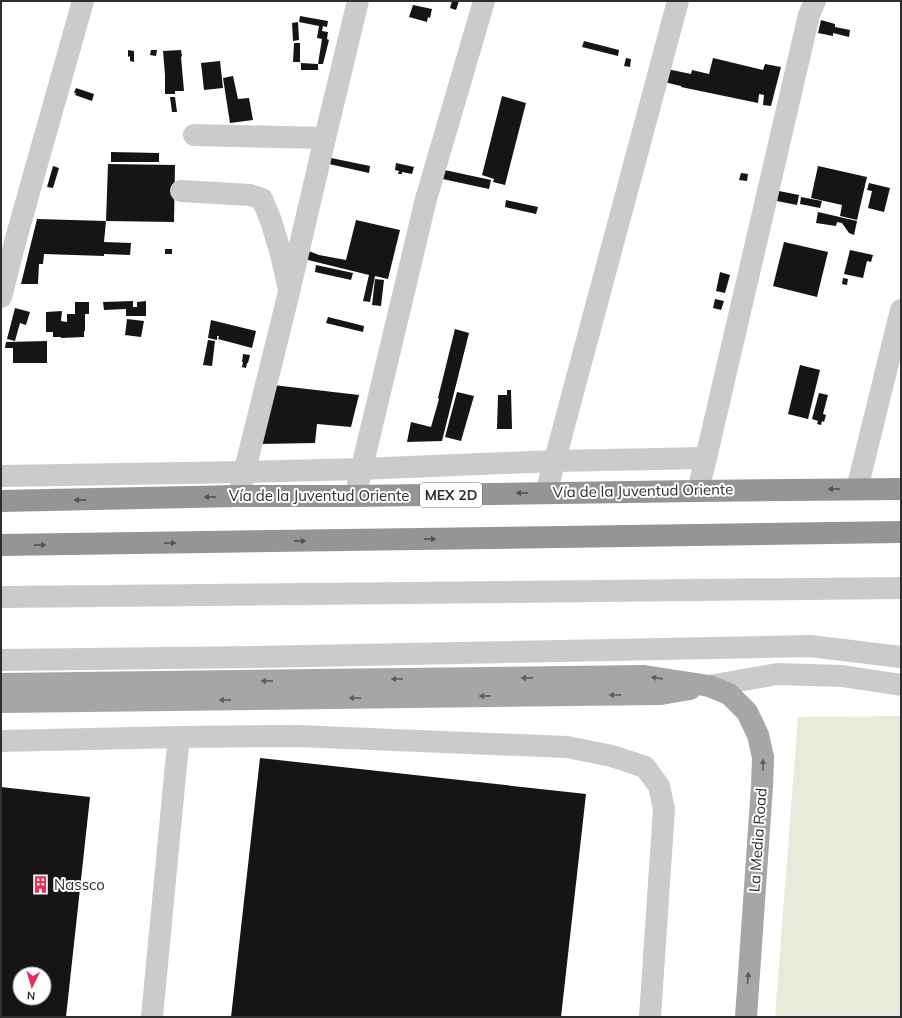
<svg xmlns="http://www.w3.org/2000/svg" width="902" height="1018" viewBox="0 0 902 1018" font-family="Mulish,sans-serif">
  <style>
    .green { fill: #e6ebdb }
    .building { fill: #151515; fill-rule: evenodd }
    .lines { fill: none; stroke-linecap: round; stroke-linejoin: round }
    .minor { stroke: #cbcbcb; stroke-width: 22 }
    .major { stroke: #a6a6a6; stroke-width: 22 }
    .highway { stroke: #959595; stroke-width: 22 }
    .oneway { fill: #525252 }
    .oneway2 { fill: #5e5e5e }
    .labels { text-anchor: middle; stroke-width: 4; stroke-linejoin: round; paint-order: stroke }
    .shield { fill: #fff; stroke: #6d6d6d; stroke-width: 1 }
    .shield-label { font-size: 14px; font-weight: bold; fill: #2e2e2e }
    .street-label { font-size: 15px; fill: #2e2e2e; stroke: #fff }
    .poi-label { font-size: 15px; fill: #2e2e2e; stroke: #fff; text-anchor: start }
  </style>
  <rect width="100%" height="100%" fill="#fff"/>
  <path class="green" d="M901,716V1017H775L798,717Z"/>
  <g class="building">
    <path d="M452,1H459L456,10L450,8Z"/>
    <path d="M413,5L432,9L430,18L428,17L427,22L409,17Z"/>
    <path d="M300,16L328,21L327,27L323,26L322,31L328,32L327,39L329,40L323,64H318V70H301V63L318,64L322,39L317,38L319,26L299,22Z"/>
    <path d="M821,20L835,24V27L850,30L849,37L833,33V36L818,33Z"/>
    <path d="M298,22L299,40L293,41L292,23Z"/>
    <path d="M584,41L619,50L618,56L582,47Z"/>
    <path d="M294,43H300V62H293Z"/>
    <path d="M128,50L134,51V62L130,61V56L128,57Z"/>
    <path d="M151,50H157L156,56L150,55Z"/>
    <path d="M181,50L182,56L181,57L184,91H175V94H165V75L163,51Z"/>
    <path d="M626,58L631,59L630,67L624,66Z"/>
    <path d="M713,58L763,70L765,64L781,67L771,106L763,105L764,95L759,94L758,103L681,87V86L664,82L667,69L691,74L692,70L709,74Z"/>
    <path d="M220,61L223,88L204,90L201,63Z"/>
    <path d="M233,76L238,99L249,98L253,120L230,123L223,78Z"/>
    <path d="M76,88L94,94L92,101L75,95L76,93H74Z"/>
    <path d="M502,96L526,103L505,185L493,182L494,179L482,175Z"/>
    <path d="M170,97H175L177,112H172Z"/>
    <path d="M111,152L159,153V162H111Z"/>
    <path d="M331,158L370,166L369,173L329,164Z"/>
    <path d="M396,163L414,167L412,174L402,172V174H398L399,171L395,170Z"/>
    <path d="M108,164L175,165L174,222L106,221Z"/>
    <path d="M53,166L59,168L53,188L47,187Z"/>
    <path d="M818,166L867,177L857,220L840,216L842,205L811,198Z"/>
    <path d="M440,169L491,180L489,189L438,178Z"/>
    <path d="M741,173L748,174L747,181L739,180Z"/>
    <path d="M869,183L890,188L884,212L868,208L872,191L867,190Z"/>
    <path d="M779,191L799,195L797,205L777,201Z"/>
    <path d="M801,197L822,201L820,208L800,204Z"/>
    <path d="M506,200L538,207L536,214L505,207Z"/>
    <path d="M818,212L857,221L854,235L849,233L842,223L837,222L836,226L816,223Z"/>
    <path d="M37,219L106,221L104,242L131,243L130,255L104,254V256L44,254L43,264H39L38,284H21Z"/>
    <path d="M356,220L400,230L388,279L375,276L370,302L363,301L369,275L304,259L306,250L319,255L346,260Z"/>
    <path d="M784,242L828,252L817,297L773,286Z"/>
    <rect x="165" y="249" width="7" height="5"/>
    <path d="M850,250L873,255L871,262L867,261L863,278L844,274Z"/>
    <path d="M316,265L353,273L351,280L315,272Z"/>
    <path d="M720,272L730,275L725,293L716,291Z"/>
    <path d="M843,278L848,279L847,285L842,284Z"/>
    <path d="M375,279L384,280L381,306L372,305Z"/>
    <path d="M715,299L724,301L721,310L713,308Z"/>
    <path d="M133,301V307H137V302L146,301V316H126V309L104,310L103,302Z"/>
    <path d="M75,302H89V314H85V331H84V337L61,338V337H53V332H46V312L62,311L61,321L67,322V314H75Z"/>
    <path d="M15,308L30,312L26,325L20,323L15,341L7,339Z"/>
    <path d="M328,317L364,326L363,332L326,323Z"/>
    <path d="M127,319L144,321L141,337L125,335Z"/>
    <path d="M211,320L256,331L252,348L218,339L219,336H217V340L208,338Z"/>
    <path d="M455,329L469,333L442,441L407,442L411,422L431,427L439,399L438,398Z"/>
    <path d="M208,340L215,341L212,366L203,365Z"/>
    <path d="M47,341V363H13V348H5L6,342Z"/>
    <path d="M243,354L250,355L248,363H247L246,368L242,367L243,362H242Z"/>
    <path d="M800,365L820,370L808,419L788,414Z"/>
    <path d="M273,385L359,395L351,427L317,424L315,443L259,444Z"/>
    <path d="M507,390H511L512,429H497L498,395H507Z"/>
    <path d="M457,392L474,396L461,441L445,437Z"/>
    <path d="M819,393L828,395L823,414L826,415L824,422L822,421L821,425L817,424L818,421L812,419Z"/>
    <path d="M260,758L586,794L561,1017H231Z"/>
    <path d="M1,787L90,797L66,1017H1ZM20,974H44V998H20Z"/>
  </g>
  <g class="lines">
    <g class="minor">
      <path d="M194,135L325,138"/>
      <path d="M181,191L250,195L262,199L271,221L281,254L288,285"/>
      <path d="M1,297L15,242L83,1"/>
      <path d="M1,476L244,472L361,469L555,461L706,458"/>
      <path d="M358,484L426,199L484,1"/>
      <path d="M241,486L289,292L325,138L358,1"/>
      <path d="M857,489L901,310"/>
      <path d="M698,491L706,458L809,15L815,1"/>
      <path d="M546,493L678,1"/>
      <path d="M1,597L901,588"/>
      <path d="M1,660L255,657L810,646L901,657"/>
      <path d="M709,686L778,674L842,676L901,685"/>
      <path d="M1,741L179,737"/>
      <path d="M152,1017L176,765L179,737L297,736L567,747L612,756L645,767L659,786L664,809L650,1017"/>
    </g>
    <g class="major">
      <path d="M1,684L644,676L709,686L729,694L747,712L758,735L763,757L762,786L746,1017"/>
      <path d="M1,702L661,694L690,689"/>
    </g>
    <g class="highway">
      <path d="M1,501L238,496H354L698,491L901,489"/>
      <path d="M1,545L901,532"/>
    </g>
  </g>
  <defs><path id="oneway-solid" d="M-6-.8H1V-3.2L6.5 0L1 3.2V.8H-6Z"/></defs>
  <g class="oneway">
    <use href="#oneway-solid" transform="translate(834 489) rotate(179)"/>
    <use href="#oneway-solid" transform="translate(522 493) rotate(179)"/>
    <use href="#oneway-solid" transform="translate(210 497) rotate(179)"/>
    <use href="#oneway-solid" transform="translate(80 500) rotate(179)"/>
    <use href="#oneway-solid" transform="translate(430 539) rotate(-1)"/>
    <use href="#oneway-solid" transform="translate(300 541) rotate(-1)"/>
    <use href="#oneway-solid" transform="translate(170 543) rotate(-1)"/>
    <use href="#oneway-solid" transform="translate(40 545) rotate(-1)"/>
  </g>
  <g class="oneway2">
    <use href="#oneway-solid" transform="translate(527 678) rotate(179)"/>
    <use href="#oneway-solid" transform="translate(657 678) rotate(-172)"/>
    <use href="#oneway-solid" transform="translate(397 679) rotate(179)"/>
    <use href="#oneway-solid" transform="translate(267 681) rotate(179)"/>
    <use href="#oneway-solid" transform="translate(615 695) rotate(179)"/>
    <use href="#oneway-solid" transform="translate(485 696) rotate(179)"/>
    <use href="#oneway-solid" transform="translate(355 698) rotate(179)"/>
    <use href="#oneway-solid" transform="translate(225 700) rotate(179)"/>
    <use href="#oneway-solid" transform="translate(763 765) rotate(-89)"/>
    <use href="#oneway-solid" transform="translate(748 978) rotate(-86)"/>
  </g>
  <defs>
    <symbol id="building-bare" viewBox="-9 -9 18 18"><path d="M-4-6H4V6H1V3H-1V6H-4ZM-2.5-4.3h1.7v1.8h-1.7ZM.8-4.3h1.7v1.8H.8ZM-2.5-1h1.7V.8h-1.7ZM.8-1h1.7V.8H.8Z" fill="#e72e56" stroke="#fff" stroke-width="2.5" paint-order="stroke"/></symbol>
  </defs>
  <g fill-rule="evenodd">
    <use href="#building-bare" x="28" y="872" width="25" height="25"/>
  </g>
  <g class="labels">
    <rect class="shield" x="420" y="483" width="62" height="24" rx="3"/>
    <g class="shield-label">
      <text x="451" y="500">MEX 2D</text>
    </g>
    <g class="street-label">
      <text transform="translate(643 491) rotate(-1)" y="5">Vía de la Juventud Oriente</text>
      <text x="319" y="501">Vía de la Juventud Oriente</text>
      <text transform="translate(758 840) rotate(-86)" y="5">La Media Road</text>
    </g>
    <g class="poi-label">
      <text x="54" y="890">Nassco</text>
    </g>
  </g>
  <rect width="902" height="1018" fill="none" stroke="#2e2e2e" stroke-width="4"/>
  <g transform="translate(32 986) rotate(185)"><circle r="19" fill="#ffffff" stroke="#ababab"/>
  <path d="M0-3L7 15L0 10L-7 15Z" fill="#e72e56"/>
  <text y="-6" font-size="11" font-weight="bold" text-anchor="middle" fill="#2e2e2e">N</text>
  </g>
</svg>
